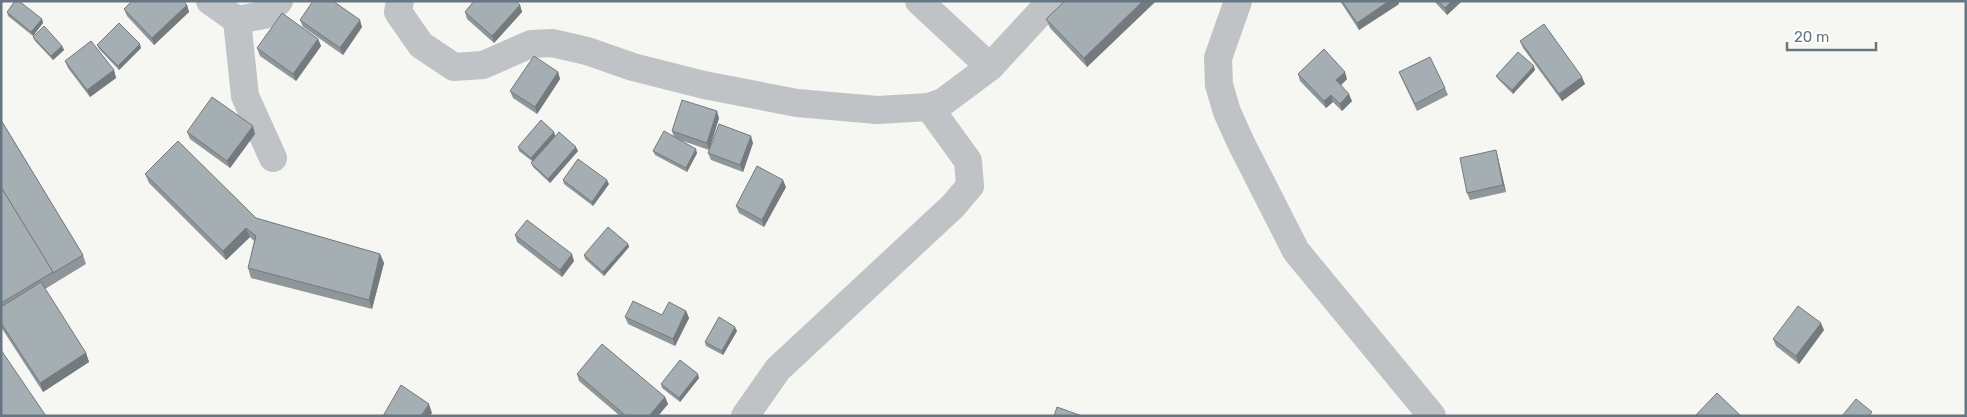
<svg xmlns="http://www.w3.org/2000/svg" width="1967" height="417" viewBox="0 0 1967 417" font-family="Rubik,sans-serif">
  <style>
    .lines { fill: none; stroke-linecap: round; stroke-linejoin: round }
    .minor { stroke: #bfc3c6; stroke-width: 28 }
    .wall { fill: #8e969a }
    .shaded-wall { fill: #747a7d }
    .building { fill: #a5aeb3; stroke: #747a7d }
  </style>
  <rect width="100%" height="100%" fill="#f6f6f2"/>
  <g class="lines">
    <g class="minor">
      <path d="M210,1L237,20L264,15L279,1"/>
      <path d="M400,1L398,12L421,45L454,67L483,65L531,44L552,43L587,51L633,67L704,85L797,103L877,110L929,107L943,102L990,67L1051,1"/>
      <path d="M919,1L990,67"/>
      <path d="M1238,1L1218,58L1219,85L1227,112L1241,143L1296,251L1432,416"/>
      <path d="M237,20L245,96L273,158"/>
      <path d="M745,416L778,369L953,206L970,186L968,161L929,107"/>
    </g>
  </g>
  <g class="wall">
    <path d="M1065,1H1156L1087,67L1050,28L1046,19Z"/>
    <path d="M1340,1H1398L1399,4L1359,30Z"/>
    <path d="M1434,1H1462L1447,15Z"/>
    <path d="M187,5L189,12L154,45L127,16L124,9Z"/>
    <path d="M520,5L522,12L494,43L467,19L465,12Z"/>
    <path d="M7,12L42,19L43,23L33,36L8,16Z"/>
    <path d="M300,20L362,27L343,55L303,27Z"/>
    <path d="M33,37L62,46L64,50L53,60L35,41Z"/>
    <path d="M318,39L321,46L296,81L260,56L257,48Z"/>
    <path d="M1520,41L1585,84L1562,101L1523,48Z"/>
    <path d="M97,45L141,48L119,70L99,49Z"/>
    <path d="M65,61L114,70L116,78L90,97L68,68Z"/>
    <path d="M1535,70L1513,94L1498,79L1496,76Z"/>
    <path d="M558,72L560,79L537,114L513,98L510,91Z"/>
    <path d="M1399,72L1445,88L1448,95L1417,111L1402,79Z"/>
    <path d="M1298,74L1347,79L1341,85L1352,101L1342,111L1333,102L1326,108L1300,81Z"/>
    <path d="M719,118L709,150L680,140L697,153L687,172L655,155L653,151L674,137L672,131Z"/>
    <path d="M1,120L83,255L86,264L45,289L86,353L89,362L43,392L1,327Z"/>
    <path d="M187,132L255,134L230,168L190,139Z"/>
    <path d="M554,132L555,136L578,151L550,183L533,167L531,163L533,162L519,151L518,147Z"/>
    <path d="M753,143L743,172L711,160L708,153Z"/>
    <path d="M1498,158L1506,192L1470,200L1467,193Z"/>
    <path d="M145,174L256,218L380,254L384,263L372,309L251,278L248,268L254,241L250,237L226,260L149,183Z"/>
    <path d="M563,180L609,184L593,206L564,184Z"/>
    <path d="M786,187L764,227L739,213L736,206Z"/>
    <path d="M515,235L574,261L562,277L517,242Z"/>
    <path d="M628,244L629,247L604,276L585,259L584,255Z"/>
    <path d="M686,311L689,318L675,346L628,324L625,317L662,315Z"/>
    <path d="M1824,330L1799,364L1776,346L1773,339Z"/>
    <path d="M737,331L723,355L706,346L705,342Z"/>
    <path d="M577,374L665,397L668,404L658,416H620L579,381Z"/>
    <path d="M699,378L680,402L662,388L661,384Z"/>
  </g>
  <g class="shaded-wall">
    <path d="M1143,1H1156L1087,67L1084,58Z"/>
    <path d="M1389,1H1398L1399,4L1359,30L1357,23Z"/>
    <path d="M1452,1H1462L1447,15L1445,8Z"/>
    <path d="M187,5L189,12L154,45L152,38Z"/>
    <path d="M520,5L522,12L494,43L492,36Z"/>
    <path d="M42,19L43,23L33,36L31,32Z"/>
    <path d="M360,20L362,27L343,55L340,48Z"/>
    <path d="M318,39L321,46L296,81L293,74Z"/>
    <path d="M140,44L141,48L119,70L118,66Z"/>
    <path d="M62,46L64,50L53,60L51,56Z"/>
    <path d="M1534,66L1535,70L1513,94L1512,90Z"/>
    <path d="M114,70L116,78L90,97L87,90Z"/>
    <path d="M558,72L560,79L537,114L535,107Z"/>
    <path d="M1345,72L1347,79L1339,87L1336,80Z"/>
    <path d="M1582,77L1585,84L1562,101L1559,94Z"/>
    <path d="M1349,94L1352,101L1342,111L1340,104Z"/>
    <path d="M1331,95L1333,102L1326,108L1324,101Z"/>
    <path d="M717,111L719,118L709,150L707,143Z"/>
    <path d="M253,126L255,134L230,168L227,161Z"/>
    <path d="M554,132L555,136L533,162L531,158Z"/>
    <path d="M751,136L753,143L743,172L740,165Z"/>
    <path d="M576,147L578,151L550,183L548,179Z"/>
    <path d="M696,149L697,153L687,172L686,168Z"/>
    <path d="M1496,150L1498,158L1506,192L1503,185Z"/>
    <path d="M607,180L609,184L593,206L592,202Z"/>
    <path d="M783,180L786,187L764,227L762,220Z"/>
    <path d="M246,228L250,237L226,260L223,251Z"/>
    <path d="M628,244L629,247L604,276L603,272Z"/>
    <path d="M380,254L384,263L372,309L369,300Z"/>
    <path d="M572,254L574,261L562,277L560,270Z"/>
    <path d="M686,311L689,318L675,346L673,339Z"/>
    <path d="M1821,323L1824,330L1799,364L1796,356Z"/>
    <path d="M735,327L737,331L723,355L722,351Z"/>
    <path d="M86,353L89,362L43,392L40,383Z"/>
    <path d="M698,374L699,378L680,402L679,398Z"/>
    <path d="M665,397L668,404L658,416H649Z"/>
    <path d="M429,404L432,413L430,416H421Z"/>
  </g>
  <g class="building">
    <path d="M15,1H19L42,19L31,32L7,12Z"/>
    <path d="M132,1H183L187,5L152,38L124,9Z"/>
    <path d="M313,1H333L360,20L340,48L300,20Z"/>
    <path d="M474,1H516L520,5L492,36L465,12Z"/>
    <path d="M1065,1H1143L1084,58L1046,19Z"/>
    <path d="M1342,1H1389L1357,23Z"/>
    <path d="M1438,1H1452L1445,8Z"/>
    <path d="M282,13L318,39L293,74L257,48Z"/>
    <path d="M119,23L140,44L118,66L97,45Z"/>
    <path d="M1544,24L1582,77L1559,94L1520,41Z"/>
    <path d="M44,26L62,46L51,56L33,37Z"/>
    <path d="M91,41L114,70L87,90L65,61Z"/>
    <path d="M1324,49L1345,72L1336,80L1349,94L1340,104L1331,95L1324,101L1298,74Z"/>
    <path d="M1518,52L1534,66L1512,90L1496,76Z"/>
    <path d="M534,56L558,72L535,107L510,91Z"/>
    <path d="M1430,57L1445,88L1415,104L1399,72Z"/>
    <path d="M212,97L253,126L227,161L187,132Z"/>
    <path d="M682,100L717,111L707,143L672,131Z"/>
    <path d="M1,120L83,255L53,273L1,187Z"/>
    <path d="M541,120L554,132L531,158L518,147Z"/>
    <path d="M719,124L751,136L740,165L708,153Z"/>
    <path d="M664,131L696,149L686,168L653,151Z"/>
    <path d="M559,132L576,147L548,179L531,163Z"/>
    <path d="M178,141L256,218L380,254L369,300L248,268L256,236L246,228L223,251L145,174Z"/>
    <path d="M1496,150L1503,185L1467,193L1460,158Z"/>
    <path d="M578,159L607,180L592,202L563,180Z"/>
    <path d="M757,166L783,180L762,220L736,206Z"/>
    <path d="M1,187L53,272L1,303Z"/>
    <path d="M527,220L572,254L560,270L515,235Z"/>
    <path d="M608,227L628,244L603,272L584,255Z"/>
    <path d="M41,282L86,353L40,383L1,323V307Z"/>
    <path d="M633,301L662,315L669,302L686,311L673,339L625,317Z"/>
    <path d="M1798,306L1821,323L1796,356L1773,339Z"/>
    <path d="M719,317L735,327L722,351L705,342Z"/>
    <path d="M602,344L665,397L649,416H626L577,374Z"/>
    <path d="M1,350L46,416H1Z"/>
    <path d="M680,360L698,374L679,398L661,384Z"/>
    <path d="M401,385L429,404L421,416H383Z"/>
    <path d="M1717,393L1741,416H1695Z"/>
    <path d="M1856,399L1872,412L1869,416H1842Z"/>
    <path d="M1057,407L1082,416H1054Z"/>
  </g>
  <rect width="1967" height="417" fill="none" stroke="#667783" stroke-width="5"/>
  <path d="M1787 42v8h89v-8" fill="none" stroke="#667783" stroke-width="2.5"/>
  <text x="1794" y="42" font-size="15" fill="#667783" stroke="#ffffff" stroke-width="4" paint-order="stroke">20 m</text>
</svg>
